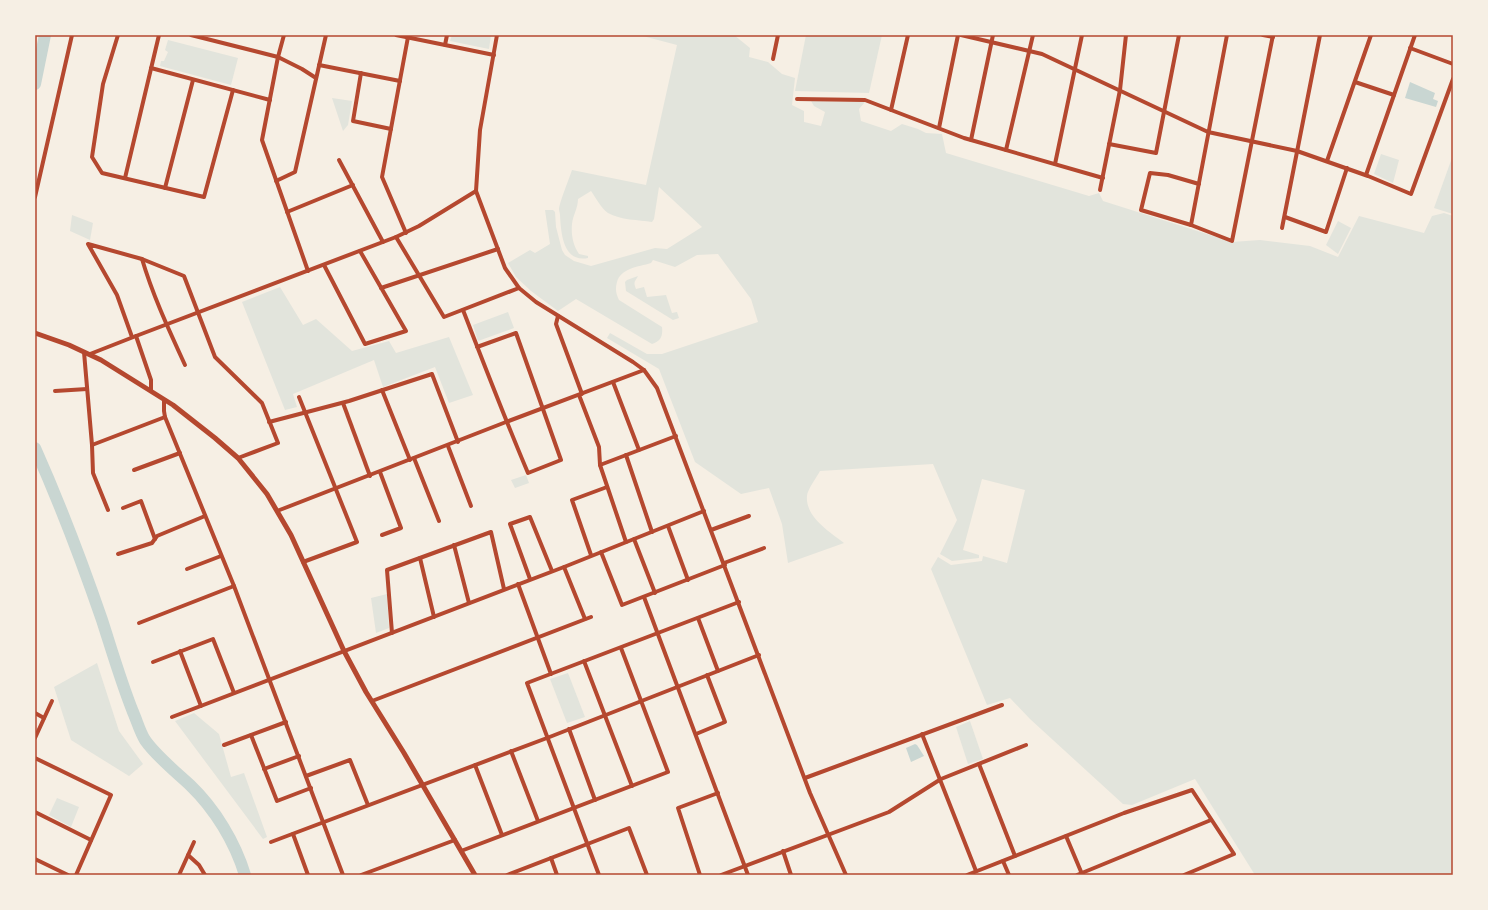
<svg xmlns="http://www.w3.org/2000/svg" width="1488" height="910" viewBox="0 0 1488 910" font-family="Signika,sans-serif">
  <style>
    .green { fill: #e2e4dc }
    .water { fill: #c9d6d2 }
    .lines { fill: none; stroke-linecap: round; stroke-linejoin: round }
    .river { stroke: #c9d6d2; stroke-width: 12 }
    .minor { stroke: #b5482f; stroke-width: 4 }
    .tertiary { stroke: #b5482f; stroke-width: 5 }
    .neatline { fill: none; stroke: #b5482f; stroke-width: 1.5 }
  </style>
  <rect width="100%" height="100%" fill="#f6efe4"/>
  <g class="green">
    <path d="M452,35H491L489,49L450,41Z"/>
    <path d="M639,35H734L750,48L749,57L768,62L782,74L795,78L792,105L804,111V122L821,126L825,112L814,106L811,101L865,102L859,109L861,121L891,131L902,124L918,129L926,133L942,134L946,153L1089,196L1099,193L1103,201L1232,242L1260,240L1310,246L1338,257L1359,216L1424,233L1432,216L1444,213L1453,216V875H1255L1195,779L1132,805L1123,804L1030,719L1010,698L987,705L931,569L938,557L951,565L982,561L983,556L1007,563L1025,490L982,479L963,550L979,555V558L952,561L940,554L957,520L933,464L820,471C817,477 807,490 807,496C805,517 830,532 844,543L788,563L782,524L769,488L741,494L695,462L659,369L607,338L610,333L647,354H662L758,322L751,299L718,254L697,255L675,267L653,260L651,263C638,267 621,268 617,282C615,289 616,294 619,300L662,327C663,336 661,341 652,344L576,299L558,311L531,291L516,277L508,263L530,250L535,253L550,244L545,210H553L555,212L556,227L562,250L565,255L574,261L591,266L655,248L667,249L702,227L659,187L654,219L652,222C639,220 620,220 608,213C601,208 596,198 591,191L578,199C578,208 573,215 572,224C571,235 573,245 579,254L588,256V258C563,263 561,233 560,215C560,213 559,211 559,209C560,201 569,179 572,170L646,185L677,45Z"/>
    <path d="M806,35H882L869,93L795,91Z"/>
    <path d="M168,40L238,58L231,85L160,66L161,61H164L168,52L165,50Z"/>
    <path d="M332,98L352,101L348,125L343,131Z"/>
    <path d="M1381,154L1399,160L1393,183L1374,174Z"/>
    <path d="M1453,155V214L1434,208Z"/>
    <path d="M72,215L93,223L90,240L70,231Z"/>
    <path d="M1338,221L1351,228L1338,254L1326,245Z"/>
    <path d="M638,276C635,282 633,281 636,289L644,287L647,297L666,295L672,313L677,312L679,318L673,320L626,291L625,282L627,280Z"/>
    <path d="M280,287L303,325L316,319L352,351L389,341L396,353L449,337L473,395L449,403L435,367L383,387L374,360L293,394L297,407L285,410L242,302Z"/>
    <path d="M508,312L514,328L478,341L473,325Z"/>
    <path d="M526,475L529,483L515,488L511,480Z"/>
    <path d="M387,594L389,628L376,633L371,598Z"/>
    <path d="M97,663L119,731L143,764L129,776L71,740L54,687Z"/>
    <path d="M568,673L585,717L567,723L550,679Z"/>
    <path d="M194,713L219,734L231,777L244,773L267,837L263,839L175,721Z"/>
    <path d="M970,721L983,759L968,764L956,727Z"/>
    <path d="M57,798L79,807L71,827L49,815Z"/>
  </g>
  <g class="water">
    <path d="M1410,82L1435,93L1433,99L1438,101L1436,107L1405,98Z"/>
    <path d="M915,744L917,745L924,756L911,762L906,748Z"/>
  </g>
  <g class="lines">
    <g class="river">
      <path d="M35,84L45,35"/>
      <path d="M35,448C60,504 82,562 102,620C112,651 121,682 133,712C137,721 140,732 145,740C156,756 176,772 190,785C215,809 235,842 245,875"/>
    </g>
    <g class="minor">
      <path d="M118,35L103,84L92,157L102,173L204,197L233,90"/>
      <path d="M191,35L278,57L302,69L316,78"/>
      <path d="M284,35L278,57L262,140L308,271"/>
      <path d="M396,35L494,55"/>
      <path d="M497,35L480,130L476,191L505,268L519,288L536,302L633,362L644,370L657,388L810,793L846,875"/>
      <path d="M961,35L1042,54L1208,132L1297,151L1368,176L1411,194L1453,79"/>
      <path d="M1263,35L1273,37"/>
      <path d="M445,45L447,35"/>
      <path d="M1410,48L1453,64"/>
      <path d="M773,59L778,35"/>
      <path d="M319,65L400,81"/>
      <path d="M151,68L270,100"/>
      <path d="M361,73L353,121L391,129"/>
      <path d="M1355,82L1394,95"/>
      <path d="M797,99L865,100L964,138L1103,178"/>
      <path d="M891,110L908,35"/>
      <path d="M939,128L958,35"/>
      <path d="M971,140L993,35"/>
      <path d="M1109,144L1156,153L1179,35"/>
      <path d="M1006,150L1033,35"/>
      <path d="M339,160L383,242"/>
      <path d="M1327,161L1371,35"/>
      <path d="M1055,164L1082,35"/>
      <path d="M1366,175L1415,35"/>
      <path d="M125,178L159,35"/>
      <path d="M276,181L295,172L326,35"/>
      <path d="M1199,184L1168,175L1150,173L1141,210L1191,225L1232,241L1273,35"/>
      <path d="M165,188L193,80"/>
      <path d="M1100,190L1120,90L1126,35"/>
      <path d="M35,197L72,35"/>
      <path d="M287,212L353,185"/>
      <path d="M1285,217L1326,232L1347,168"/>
      <path d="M1191,225L1227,35"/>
      <path d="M1282,228L1320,35"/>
      <path d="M406,233L382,177L408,37"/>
      <path d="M396,237L444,317L519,288"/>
      <path d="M142,259C153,296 169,330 185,365"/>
      <path d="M324,265L365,344L406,331L360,251"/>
      <path d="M381,288L498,249"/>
      <path d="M463,310C484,364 505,419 528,473L561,460L516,333L477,347"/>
      <path d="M558,316L556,324L582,394"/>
      <path d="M136,336L151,380V391"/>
      <path d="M132,337L117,295L88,244L142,259L184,276L215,357L262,403L278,443L238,458"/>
      <path d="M84,352L92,445L93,473L108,510"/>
      <path d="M90,354L136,336L396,237L419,226L476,191"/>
      <path d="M613,382L639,450"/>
      <path d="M382,390L410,460"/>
      <path d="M55,391L87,389"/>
      <path d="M579,395L599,447L600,465L626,542"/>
      <path d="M299,397L357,542L303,562"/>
      <path d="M164,400V411L165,417L234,586L343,875"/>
      <path d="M343,403L370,476"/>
      <path d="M269,422L349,401L432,374L458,442"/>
      <path d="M92,445L165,417"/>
      <path d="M448,446L471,506"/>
      <path d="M626,455L652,532"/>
      <path d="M414,458L439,521"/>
      <path d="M600,465L676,436"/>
      <path d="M134,470L180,453"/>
      <path d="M380,472L401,528L382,535"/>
      <path d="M123,508L141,501L155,539"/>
      <path d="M277,511L506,422L644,370"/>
      <path d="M668,526L688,580"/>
      <path d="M711,530L749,516"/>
      <path d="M634,539L655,593"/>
      <path d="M454,545L469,603"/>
      <path d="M601,552L622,605L725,565"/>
      <path d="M118,554L152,543L157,536L205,516"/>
      <path d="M591,555L572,500L607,487"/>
      <path d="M420,558L434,617"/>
      <path d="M724,563L764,548"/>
      <path d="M564,567L585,619"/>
      <path d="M187,569L221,556"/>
      <path d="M530,579L510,524L530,517L552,571"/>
      <path d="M518,584L551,674"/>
      <path d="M644,597L748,875"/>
      <path d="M698,618L718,671"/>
      <path d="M139,623L234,586"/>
      <path d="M392,633L387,570L491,532L504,589"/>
      <path d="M180,651L201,706"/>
      <path d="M584,661L632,786"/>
      <path d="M153,662L213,639L234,693"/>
      <path d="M372,701L591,617"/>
      <path d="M35,713L44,718"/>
      <path d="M172,717L564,567L704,511"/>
      <path d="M569,729L595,800"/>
      <path d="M696,734L725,722L707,675"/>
      <path d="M922,734L976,871"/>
      <path d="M251,735L277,801L311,788"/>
      <path d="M35,738L52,701"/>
      <path d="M224,745L286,722"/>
      <path d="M511,751L538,821"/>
      <path d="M35,758L111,795L76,875"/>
      <path d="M979,764L1015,856"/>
      <path d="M475,765L502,835"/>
      <path d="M264,769L299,756"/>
      <path d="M306,776L350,760L368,805"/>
      <path d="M805,778L1002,705"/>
      <path d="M35,812L91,840"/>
      <path d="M293,834L308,875"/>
      <path d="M1066,836L1082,874"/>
      <path d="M271,842L547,738L759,655"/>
      <path d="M461,851L668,772L621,648"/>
      <path d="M783,851L791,875"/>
      <path d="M188,855L199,865L205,875"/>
      <path d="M551,858L557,875"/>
      <path d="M35,859L68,875"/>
      <path d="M1003,861L1009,875"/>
      <path d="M179,875L194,842"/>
      <path d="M361,875L455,840"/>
      <path d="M507,875L629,828L647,875"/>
      <path d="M599,875L527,683L739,602"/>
      <path d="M700,875L678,808L718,793"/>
      <path d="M721,875L889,812L941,779L1026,745"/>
      <path d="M967,875L1124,813L1192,790L1234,854L1184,875"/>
      <path d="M1077,875L1211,820"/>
    </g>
    <path class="tertiary" d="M35,333L69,345L101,360L173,405L215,438L238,458L267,494L291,535L344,651L366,692L404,753L475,875"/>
  </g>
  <rect width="1488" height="910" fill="none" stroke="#f6efe4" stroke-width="72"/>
  <rect x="36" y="36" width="1416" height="838" class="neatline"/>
</svg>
